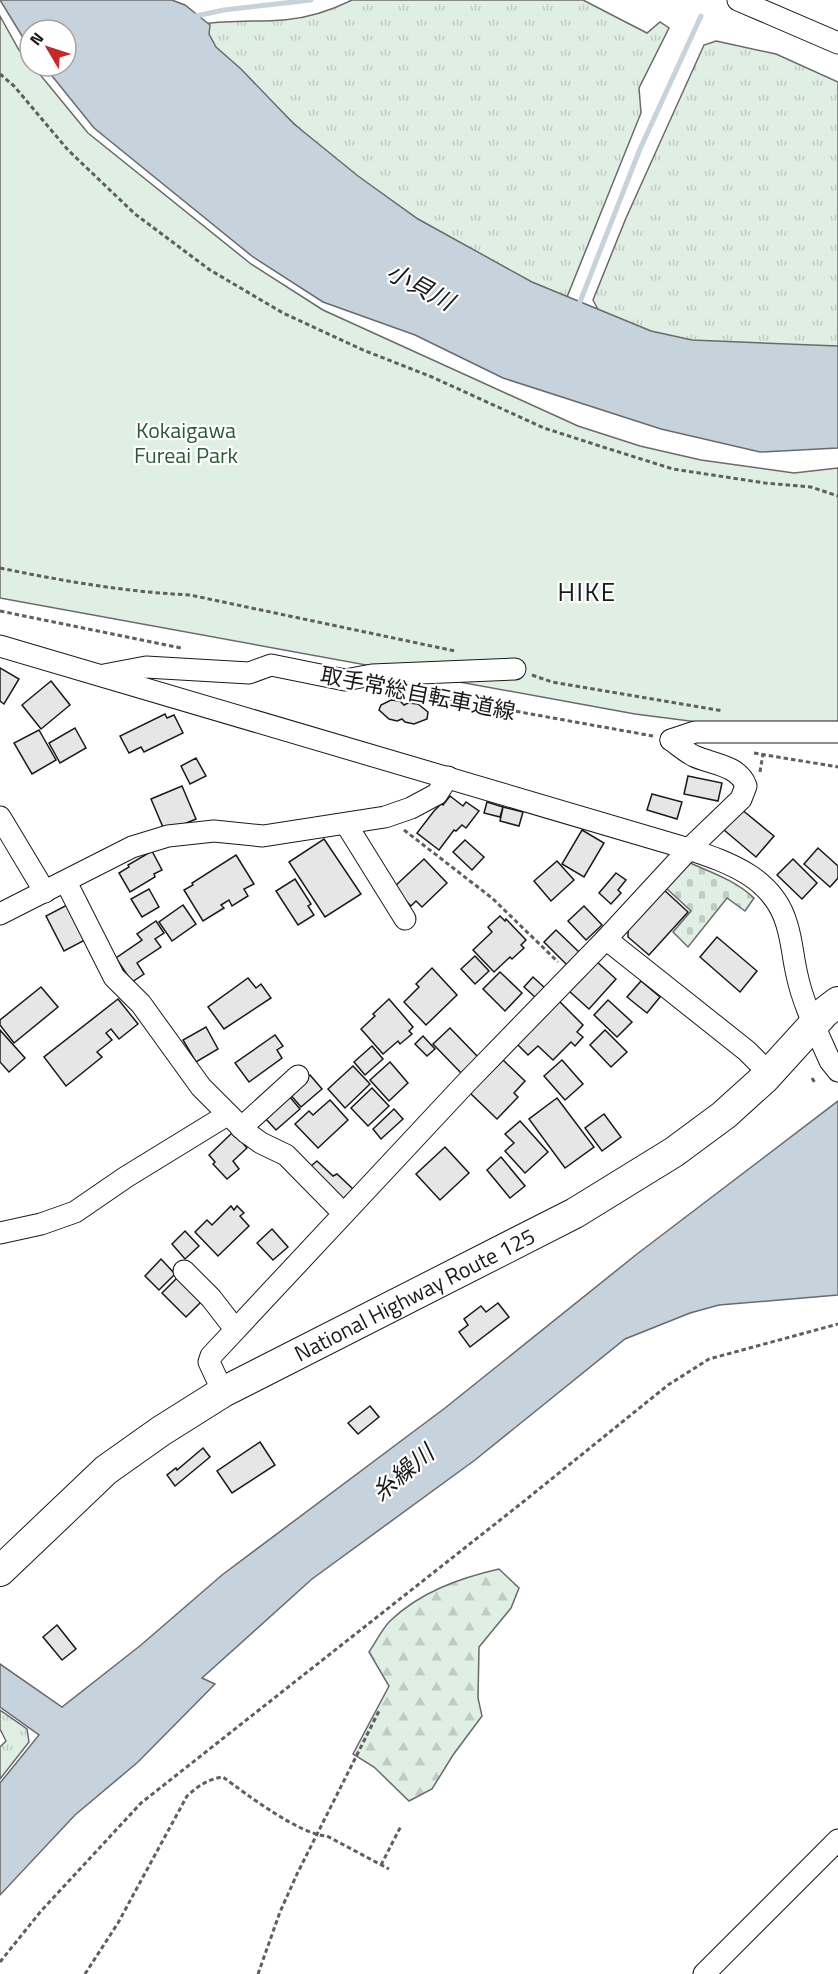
<svg xmlns="http://www.w3.org/2000/svg" width="838" height="1974" viewBox="0 0 838 1974" font-family="'Titillium Web','Noto Sans JP',sans-serif">
  <style>
    .grass { fill: url(#grass-tufts); stroke: #6a6a6a; stroke-width: 1.5 }
    .forest { fill: url(#forest-firs); stroke: #6a6a6a; stroke-width: 1.5 }
    .cemetery { fill: url(#cemetery-stones); stroke: #6a6a6a; stroke-width: 1.5 }
    .green { fill: #e0efe3; stroke: #6a6a6a; stroke-width: 1.5 }
    .water { fill: #c6d2dc; stroke: #6a6a6a; stroke-width: 1.5 }
    .lines { fill: none; stroke-linecap: round; stroke-linejoin: round }
    .stream { stroke: #c6d2dc; stroke-width: 5 }
    .building { fill: #e6e6e6; stroke: #1a1a1a; stroke-width: 1.5 }
    .minor-casing { stroke: #1a1a1a; stroke-width: 23 }
    .highway-casing { stroke: #1a1a1a; stroke-width: 32 }
    .path { stroke: #5f5f5f; stroke-width: 3; stroke-dasharray: 4.5 3; stroke-linecap: butt }
    .minor { stroke: #fff; stroke-width: 21 }
    .highway { stroke: #fff; stroke-width: 30 }
    .labels { text-anchor: middle; stroke-width: 4.5; stroke-linejoin: round; paint-order: stroke }
    .park-label { font-size: 22px; fill: #2b5a34; stroke: #fff }
    .street-label { font-size: 22px; fill: #1a1a1a; stroke: #fff }
    .water-label { font-size: 24px; font-style: italic; fill: #1a1a1a; stroke: #fff }
    .quarter-label { font-size: 26px; letter-spacing: 1.5px; fill: #1a1a1a; stroke: #fff }
  </style>
  <defs>
    <pattern id="grass-tufts" width="24" height="20" patternUnits="userSpaceOnUse" patternTransform="scale(1.5)"><rect width="24" height="20" fill="#e0efe3"/><path d="M3 7l-1-3M5 7V3M7 7l1-3M15 17l-1-3M17 17v-4M19 17l1-3" fill="none" stroke="#c0ccc2"/></pattern>
    <pattern id="forest-firs" width="22" height="20" patternUnits="userSpaceOnUse" patternTransform="scale(1.5)"><rect width="22" height="20" fill="#e0efe3"/><path d="M5 1l3.5 6h-7zM16 11l3.5 6h-7z" fill="#c0ccc2"/></pattern>
    <pattern id="cemetery-stones" width="16" height="16" patternUnits="userSpaceOnUse" patternTransform="scale(1.5)"><rect width="16" height="16" fill="#e0efe3"/><path d="M2 7V4a2 2 0 0 1 4 0v3zM10 15v-3a2 2 0 0 1 4 0v3z" fill="#c0ccc2"/></pattern>
  </defs>
  <rect width="100%" height="100%" fill="#fff"/>
  <g class="grass">
    <path d="M352,0H583L647,33L660,22L669,28L639,88L641,113L565,302L506,273L359,184L203,39L204,24C231,20 257,22 284,20C307,18 332,10 352,0Z"/>
    <path d="M716,41L776,54L838,82V353L687,345L602,317L593,300L626,218L704,45Z"/>
    <path d="M0,1710L27,1729L29,1742L0,1779V1747L6,1741L0,1729Z"/>
  </g>
  <path class="forest" d="M499,1569L519,1588L511,1608L479,1647L478,1698L482,1716L453,1755L432,1789L409,1801L374,1767L353,1754L389,1686L369,1652C376,1642 382,1629 390,1621C420,1592 460,1578 499,1569Z"/>
  <path class="cemetery" d="M690,863C713,873 736,881 754,898L745,911L727,898L688,947L673,932L691,911L665,887Z"/>
  <path class="green" d="M0,16L19,50L30,63V66H33L88,133L251,264L323,310L578,426L640,446L701,460L794,473L838,468V740L635,714L0,598Z"/>
  <g class="water">
    <path d="M0,0H172L185,5L210,25L209,34L216,47L241,69L294,124L358,176L418,219L532,282L651,331L692,340L838,346V448L760,452L661,429L503,378L415,335L323,302L253,257L94,128L44,66H66V30H30V49Z"/>
    <path d="M838,1101V1295L719,1305L690,1313L625,1339L475,1460L312,1579L202,1678L215,1684L138,1762L75,1815L0,1895V1783L39,1735L0,1707V1664L62,1707L141,1645L222,1575L445,1408L637,1254Z"/>
  </g>
  <g class="lines">
    <g class="stream">
      <path d="M191,17L224,10L311,0"/>
      <path d="M578,307L640,149L701,16"/>
    </g>
  </g>
  <g class="building">
    <path d="M0,668L19,679L4,704L0,701Z"/>
    <path d="M51,681L70,705L41,729L22,705Z"/>
    <path d="M391,700L400,701L404,705L408,703L418,704L428,712L427,719L414,724L405,722L402,719L397,721L389,719L379,710L381,705Z"/>
    <path d="M165,714L167,718L174,715L183,733L144,752L141,747L129,753L120,736Z"/>
    <path d="M75,728L86,748L60,763L49,743Z"/>
    <path d="M39,730L56,760L32,774L14,743Z"/>
    <path d="M196,758L206,776L190,784L181,766Z"/>
    <path d="M688,776L722,783L718,801L684,794Z"/>
    <path d="M182,786L196,819L165,832L151,799Z"/>
    <path d="M652,794L682,802L677,819L647,810Z"/>
    <path d="M450,796L463,806L466,802L479,811L466,828L462,825L456,831L454,830L439,850L417,833L434,811L441,804L443,805Z"/>
    <path d="M487,802L503,807L500,817L484,813Z"/>
    <path d="M503,807L523,812L519,826L500,821Z"/>
    <path d="M741,809L774,836L756,857L724,830Z"/>
    <path d="M582,830L604,843L584,877L562,864Z"/>
    <path d="M324,839L361,894L325,917L289,862Z"/>
    <path d="M465,840L484,857L472,870L453,852Z"/>
    <path d="M818,848L838,866V878L830,887L804,864Z"/>
    <path d="M152,851L162,870L154,874L155,877L130,892L119,873L129,867L128,865Z"/>
    <path d="M236,855L254,884L244,889L248,896L232,906L229,900L221,905L224,908L203,921L184,890L193,885L192,883Z"/>
    <path d="M424,859L447,883L422,907L416,901L411,906L393,888Z"/>
    <path d="M793,859L817,883L802,899L777,875Z"/>
    <path d="M557,861L574,880L551,901L534,881Z"/>
    <path d="M616,873L626,880L618,890L621,893L611,904L599,893Z"/>
    <path d="M295,879L311,904L308,906L314,915L298,925L276,891Z"/>
    <path d="M149,889L159,907L142,917L131,899Z"/>
    <path d="M663,889L688,912L649,955L628,937V929Z"/>
    <path d="M67,905L85,940L64,951L46,916Z"/>
    <path d="M183,905L196,924L172,941L159,922Z"/>
    <path d="M584,906L602,925L586,940L568,921Z"/>
    <path d="M500,916L505,921L506,919L526,940L521,945L524,948L512,959L510,957L494,972L473,950L492,932L488,927Z"/>
    <path d="M156,921L164,933L155,939L161,947L137,963L144,974L132,982L116,958L142,940L137,934Z"/>
    <path d="M556,930L579,952L567,965L544,942Z"/>
    <path d="M717,937L757,971L740,992L700,957Z"/>
    <path d="M475,956L489,971L475,984L461,969Z"/>
    <path d="M596,961L616,979L589,1009L569,991Z"/>
    <path d="M432,968L457,995L426,1025L404,1002L419,987L416,984Z"/>
    <path d="M500,972L522,993L505,1011L483,989Z"/>
    <path d="M533,977L545,988L536,998L524,987Z"/>
    <path d="M248,978L256,988L261,984L271,998L224,1029L208,1007Z"/>
    <path d="M641,981L660,997L647,1013L627,997Z"/>
    <path d="M41,987L58,1007L14,1043L0,1025V1020Z"/>
    <path d="M118,999L138,1024L119,1039L111,1029L106,1033L112,1040L97,1052L102,1057L66,1086L44,1057Z"/>
    <path d="M389,999L413,1027L409,1031L412,1034L400,1044L398,1041L383,1054L361,1029L375,1016L373,1014Z"/>
    <path d="M558,1000L583,1025L577,1032L583,1037L575,1046L571,1042L553,1060L538,1046L528,1055L516,1043Z"/>
    <path d="M608,1000L632,1022L617,1037L594,1015Z"/>
    <path d="M206,1027L218,1049L196,1062L183,1040Z"/>
    <path d="M450,1028L478,1057L461,1073L433,1044Z"/>
    <path d="M0,1030L25,1058L9,1072L0,1062Z"/>
    <path d="M605,1030L627,1052L611,1067L590,1045Z"/>
    <path d="M275,1035L283,1046L277,1050L282,1058L249,1082L235,1063Z"/>
    <path d="M423,1036L435,1049L427,1056L415,1044Z"/>
    <path d="M372,1046L383,1059L365,1075L354,1062Z"/>
    <path d="M503,1060L525,1081L514,1093L518,1097L497,1119L470,1093Z"/>
    <path d="M562,1060L583,1084L565,1100L544,1076Z"/>
    <path d="M390,1062L408,1083L389,1101L370,1080Z"/>
    <path d="M353,1066L370,1084L345,1108L328,1089Z"/>
    <path d="M310,1075L322,1089L301,1107L289,1093Z"/>
    <path d="M372,1088L389,1106L368,1126L351,1108Z"/>
    <path d="M289,1096L300,1109L276,1130L265,1118Z"/>
    <path d="M557,1098L594,1147L565,1168L529,1119Z"/>
    <path d="M330,1100L348,1120L318,1148L295,1124L309,1111L313,1115Z"/>
    <path d="M394,1109L403,1119L381,1139L373,1129Z"/>
    <path d="M604,1114L621,1137L602,1151L585,1128Z"/>
    <path d="M520,1121L548,1152L525,1173L505,1151L514,1143L505,1134Z"/>
    <path d="M233,1132L247,1148L233,1161L239,1169L227,1179L213,1164L215,1162L209,1155Z"/>
    <path d="M445,1147L469,1173L440,1200L416,1174Z"/>
    <path d="M501,1157L525,1186L510,1198L487,1170Z"/>
    <path d="M317,1161L333,1176L337,1174L353,1189L342,1200L310,1167Z"/>
    <path d="M231,1206L234,1210L237,1206L244,1213L240,1216L249,1226L218,1256L195,1232L207,1220L212,1225Z"/>
    <path d="M272,1229L288,1247L273,1260L257,1243Z"/>
    <path d="M185,1231L199,1246L185,1259L172,1244Z"/>
    <path d="M161,1259L175,1274L159,1290L145,1276Z"/>
    <path d="M181,1274L205,1298L186,1317L162,1293Z"/>
    <path d="M498,1303L509,1317L470,1347L459,1332L468,1325L464,1319L481,1306L486,1312Z"/>
    <path d="M370,1406L379,1417L358,1434L348,1423Z"/>
    <path d="M260,1442L275,1465L232,1493L217,1471Z"/>
    <path d="M203,1448L210,1457L175,1486L167,1475L176,1468L177,1470Z"/>
    <path d="M57,1625L76,1649L62,1660L43,1637Z"/>
  </g>
  <g class="lines">
    <defs>
      <g id="minor">
        <path d="M738,0L838,43"/>
        <path d="M0,646L689,849C730,863 774,878 787,925C792,941 793,958 797,975C803,1004 818,1034 830,1061L838,1071"/>
        <path d="M104,675L146,667L249,673L271,665L345,680L372,675L515,669"/>
        <path d="M671,740L695,732H838"/>
        <path d="M0,817L45,892"/>
        <path d="M346,824L405,919"/>
        <path d="M66,882L114,977L141,1004L201,1087L247,1133L261,1143L286,1155L343,1213"/>
        <path d="M0,914L132,847L168,836L214,831L263,836L385,817L411,808L437,794L448,777"/>
        <path d="M606,939L747,1051L769,1073"/>
        <path d="M241,1128L298,1076"/>
        <path d="M0,1233L41,1224L75,1212L126,1177L227,1115"/>
        <path d="M184,1271L211,1298L235,1329"/>
        <path d="M223,1392L209,1362L211,1356L466,1083L606,939L689,849L741,799L746,786C739,765 711,764 694,756C686,752 678,745 671,740"/>
        <path d="M704,1974L838,1840"/>
      </g>
      <g id="highway">
        <path id="s1" d="M0,1571L106,1470L161,1431L223,1392L575,1213L674,1152L724,1115L765,1078L825,1012L838,1002"/>
      </g>
    </defs>
    <use href="#minor" class="minor-casing"/>
    <use href="#highway" class="highway-casing"/>
    <g class="path">
      <path d="M0,74L14,86L68,150L135,214L210,270L283,313L363,350L432,377L544,428L606,448L673,469L765,483L811,487L838,496"/>
      <path d="M0,568C63,581 126,592 190,595L455,651"/>
      <path d="M0,611L181,648"/>
      <path d="M532,675L552,682L723,711"/>
      <path d="M420,694L653,736"/>
      <path d="M754,753L838,767"/>
      <path d="M760,772L763,754"/>
      <path d="M404,830L492,898L558,962"/>
      <path d="M812,1078L815,1083"/>
      <path d="M381,1865L401,1826"/>
      <path d="M0,1962L41,1911L141,1803L523,1502L668,1385L709,1359L838,1324"/>
      <path d="M85,1974L118,1923L187,1796C198,1786 208,1779 223,1777C246,1794 300,1835 327,1836L389,1869"/>
      <path d="M258,1974L280,1912L297,1874L379,1711"/>
    </g>
    <use href="#minor" class="minor"/>
    <use href="#highway" class="highway"/>
  </g>
  <g class="labels">
    <g class="park-label">
      <text x="186" y="438">Kokaigawa<tspan x="186" dy="25">Fureai Park</tspan></text>
    </g>
    <g class="street-label">
      <text transform="translate(418 693) rotate(11)" y="8">取手常総自転車道線</text>
      <text dy="8" stroke="none"><textPath href="#s1" startOffset="502">National Highway Route 125</textPath></text>
    </g>
    <g class="water-label">
      <text transform="translate(420 287) rotate(28)" y="8">小貝川</text>
      <text transform="translate(403 1473) rotate(-40)" y="8">糸繰川</text>
    </g>
    <g class="quarter-label">
      <text x="587" y="601">HIKE</text>
    </g>
  </g>
  <g transform="translate(48 48) rotate(309)"><circle r="28" fill="#ffffff" stroke="#a3a3a3" stroke-width="1.5"/>
  <path d="M0-4.5L10 22L0 15L-10 22Z" fill="#c62828"/>
  <text y="-9" font-size="16" font-weight="bold" text-anchor="middle" fill="#1a1a1a">N</text>
  </g>
</svg>
